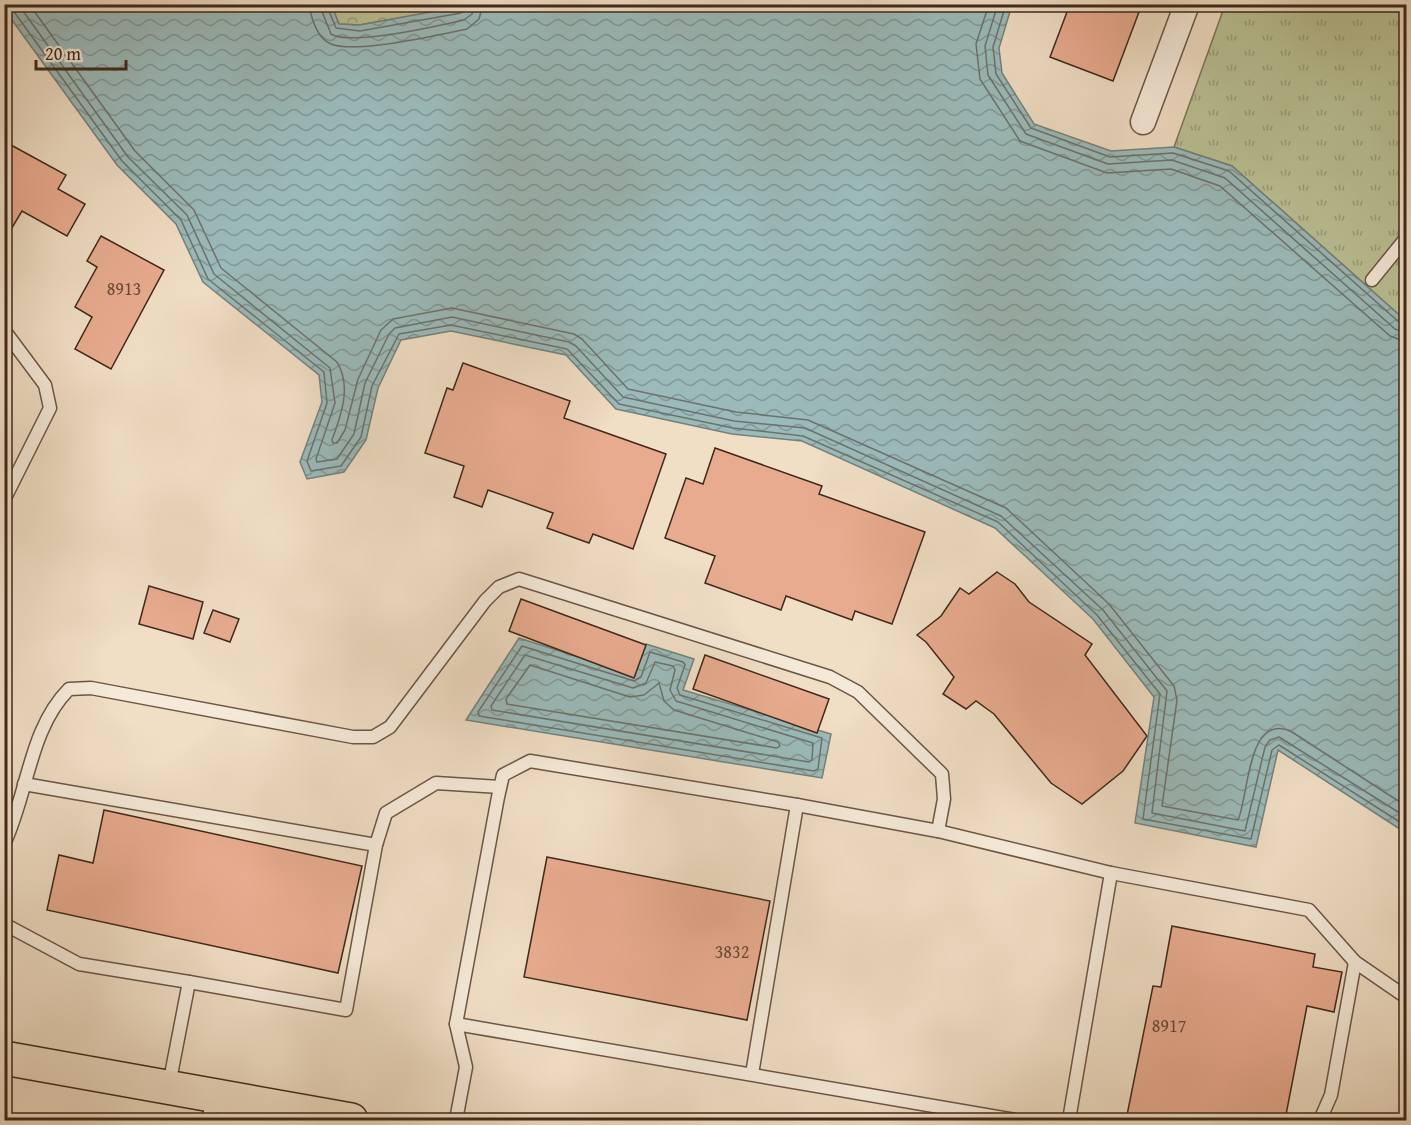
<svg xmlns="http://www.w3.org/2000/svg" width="1411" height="1125" viewBox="0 0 1411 1125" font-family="'Gentium Book Plus',serif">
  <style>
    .grass { fill: url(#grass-tufts); stroke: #7c7558; stroke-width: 1.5 }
    .forest { fill: url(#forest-crowns); stroke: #7c7558; stroke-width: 1.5 }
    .water { fill: url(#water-waves); stroke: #76817b; stroke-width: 1.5 }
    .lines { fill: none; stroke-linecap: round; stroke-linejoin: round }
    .shore { stroke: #6d726b; stroke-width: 1.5 }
    .building { fill: #e8ab8f; stroke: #3f291b; stroke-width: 1.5 }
    .lane-casing { stroke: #6b5646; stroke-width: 15 }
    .street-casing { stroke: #6b5646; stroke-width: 27 }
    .primary-casing { stroke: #3f291b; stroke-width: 36 }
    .lane { stroke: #f5ead9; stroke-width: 12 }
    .street { stroke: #f5ead9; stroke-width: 24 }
    .primary { stroke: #f0dec5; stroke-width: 33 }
    .labels { text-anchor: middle; stroke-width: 5; stroke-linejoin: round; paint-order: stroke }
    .number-label { font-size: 18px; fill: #694a38 }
  </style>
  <defs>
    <pattern id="grass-tufts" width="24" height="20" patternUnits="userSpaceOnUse" patternTransform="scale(1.5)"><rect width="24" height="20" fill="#bac195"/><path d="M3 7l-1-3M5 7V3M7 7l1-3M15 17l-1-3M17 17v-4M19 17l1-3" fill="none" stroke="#999d79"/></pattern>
    <pattern id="forest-crowns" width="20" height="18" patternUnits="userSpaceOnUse" patternTransform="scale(1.5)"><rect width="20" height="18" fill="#bac195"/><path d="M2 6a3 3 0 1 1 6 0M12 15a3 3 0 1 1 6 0" fill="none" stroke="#999d79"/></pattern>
    <pattern id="water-waves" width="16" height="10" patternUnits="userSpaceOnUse" patternTransform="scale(1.5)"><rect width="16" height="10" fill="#9bbbbb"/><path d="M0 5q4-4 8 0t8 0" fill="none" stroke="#809897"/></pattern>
  </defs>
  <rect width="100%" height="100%" fill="#f0dec5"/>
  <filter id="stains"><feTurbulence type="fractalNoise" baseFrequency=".00333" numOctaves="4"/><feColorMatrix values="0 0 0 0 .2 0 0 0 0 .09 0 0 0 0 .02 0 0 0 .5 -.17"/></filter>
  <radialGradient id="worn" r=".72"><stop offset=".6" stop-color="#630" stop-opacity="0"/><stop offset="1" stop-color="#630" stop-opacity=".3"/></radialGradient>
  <path class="grass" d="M1225,5H1406V321L1232,166L1174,147Z"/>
  <path class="forest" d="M331,5H474L359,25L339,24Z"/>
  <g class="water">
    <path d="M474,4L1012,5L999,48L1002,73L1034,124L1111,151L1174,147L1232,166L1406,321V833L1278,750L1256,847L1135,823L1154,697L1093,619L995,528L802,441L732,434L616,409L566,355L451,331L401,340L378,388L366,440L344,472L307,479L300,462L322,402L319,375L203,282L176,224L117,165L4,9L5,4H331L339,24L360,25Z"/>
    <path d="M519,638L635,675L646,644L694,659L683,690L831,734L822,778L466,720Z"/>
  </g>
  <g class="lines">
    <g class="shore">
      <path d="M18,4L128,157L187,215L214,274L330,368L335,403L316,459L317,462L337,459L354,434L365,383L389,334L395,328L452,317L569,342L576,346L623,397L734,421L805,428L1001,516L1103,610L1167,691L1152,813L1245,831L1265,747L1270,740L1279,737L1406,817"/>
      <path d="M29,4L135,151L194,210L221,268L337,362C352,387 341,415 332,440L333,443H337L345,430L358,379L381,330L393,319L452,308L574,334L582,339L628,389L736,412L808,420L1006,508L1109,604L1174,686L1177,700L1162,806L1238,820C1249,796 1247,710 1292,732L1406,806"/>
      <path d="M310,4C310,18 318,39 331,44C355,54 439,35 467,29L479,19L483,4"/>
      <path d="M319,4L331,34C351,46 438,26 464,20L472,14L474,4"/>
      <path d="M326,4L336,28L360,31L461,13L465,10L466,4"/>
      <path d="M989,4L976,44L980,79L1020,141L1107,173L1171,169L1220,186L1390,336L1406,342"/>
      <path d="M998,4L985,46L988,75L1026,134L1108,164L1172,160L1225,178L1395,329L1406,333"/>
      <path d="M1006,4L993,47L996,74L1031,128L1110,157L1173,153L1229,171L1400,323L1406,325"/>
      <path d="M4,6L12,9L122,161L181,220L208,279L324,372L327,403L307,461L311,471L341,466L361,437L372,386L399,334L451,325L567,349L619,404L733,428L803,436L998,522L1097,615L1160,694L1143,819L1251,839L1272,750L1279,745L1406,826"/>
      <path d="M522,646L634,681L641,677L650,652L683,662L685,665L677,688L680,695L822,738L818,769L814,771L479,716L478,712Z"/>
      <path d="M525,655L633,688L646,683L655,662L673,666L675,670L670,690L676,701L813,743L812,760L809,762L492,710L491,706Z"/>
      <path d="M530,665L630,697L644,695L659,683L664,701L674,710L778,742L780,746L777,748L507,704L506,699Z"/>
    </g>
  </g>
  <g class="building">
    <path d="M1070,4H1142L1113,81L1050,57Z"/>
    <path d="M11,145L66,175L58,189L85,204L67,236L22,211L4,241V157Z"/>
    <path d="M101,236L164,270L111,369L75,349L92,317L75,307L97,267L87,261Z"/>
    <path d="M463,363L570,401L564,418L666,454L633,549L593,534L589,543L547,528L553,513L488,490L482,507L454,497L464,466L425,453L447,388L453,390Z"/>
    <path d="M715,448L822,486L819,494L925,532L892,624L855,611L852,620L786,596L781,610L705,583L715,556L665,538L686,478L703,484Z"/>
    <path d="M997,572L1015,584L1029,602L1092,644L1085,655L1147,736L1123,771L1082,804L1051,783L994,714L976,701L966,709L943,694L954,677L926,642L917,635L941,616L960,588L969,594Z"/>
    <path d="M149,586L203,602L193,639L139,624Z"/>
    <path d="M521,599L646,645L634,678L509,631Z"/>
    <path d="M213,610L239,619L230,642L204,633Z"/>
    <path d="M705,655L829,699L817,733L693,689Z"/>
    <path d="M104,810L362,866L338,973L47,910L59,855L93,863Z"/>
    <path d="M547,857L770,901L747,1020L524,977Z"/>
    <path d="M1172,926L1315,954L1313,967L1342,972L1334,1012L1307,1006L1285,1120H1126L1153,986L1161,987Z"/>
  </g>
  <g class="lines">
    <defs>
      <g id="lane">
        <path d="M1372,280L1406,238"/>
        <path d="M4,330L45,385L50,408L4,500"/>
        <path d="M24,784L376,845"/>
        <path d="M4,844C28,794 29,729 69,689L91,688L353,737H373L390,727L485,601L499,587L519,579L830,677L858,692L942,774L944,799L938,831"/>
        <path d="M4,924L79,964L189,982L169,1085"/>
        <path d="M189,982L346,1010L376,845L386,813L436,783L500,787"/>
        <path d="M456,1024L1015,1120"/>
        <path d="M752,1074L797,805"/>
        <path d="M209,1120L212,1098"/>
        <path d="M456,1120L466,1067L456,1024L498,797L503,775L530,761L797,805L938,831L1111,873L1309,910L1355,962L1406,997"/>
        <path d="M1069,1120L1111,873"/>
        <path d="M1320,1120L1331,1095L1355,962"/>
      </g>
      <path id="street" d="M1143,122L1187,4"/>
      <path id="primary" d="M4,1058L351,1120"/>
    </defs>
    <use href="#lane" class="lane-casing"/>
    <use href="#street" class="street-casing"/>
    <use href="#primary" class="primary-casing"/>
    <use href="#lane" class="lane"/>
    <use href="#street" class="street"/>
    <use href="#primary" class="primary"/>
  </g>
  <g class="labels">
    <g class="number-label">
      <text x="124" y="295">8913</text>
      <text x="732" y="958">3832</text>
      <text x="1169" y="1032">8917</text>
    </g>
  </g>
  <rect width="1411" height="1125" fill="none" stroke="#f0dec5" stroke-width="24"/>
  <rect x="6" y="6" width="1399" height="1113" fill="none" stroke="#3f291b" stroke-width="3"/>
  <rect x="12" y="12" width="1387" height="1101" fill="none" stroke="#3f291b" stroke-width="1.5"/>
  <path d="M36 60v9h90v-9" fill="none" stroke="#3f291b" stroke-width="3"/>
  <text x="45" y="60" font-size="18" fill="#3f291b" stroke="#f5ead9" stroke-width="4.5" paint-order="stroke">20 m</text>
  <rect width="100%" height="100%" filter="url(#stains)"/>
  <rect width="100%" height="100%" fill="url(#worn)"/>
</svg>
